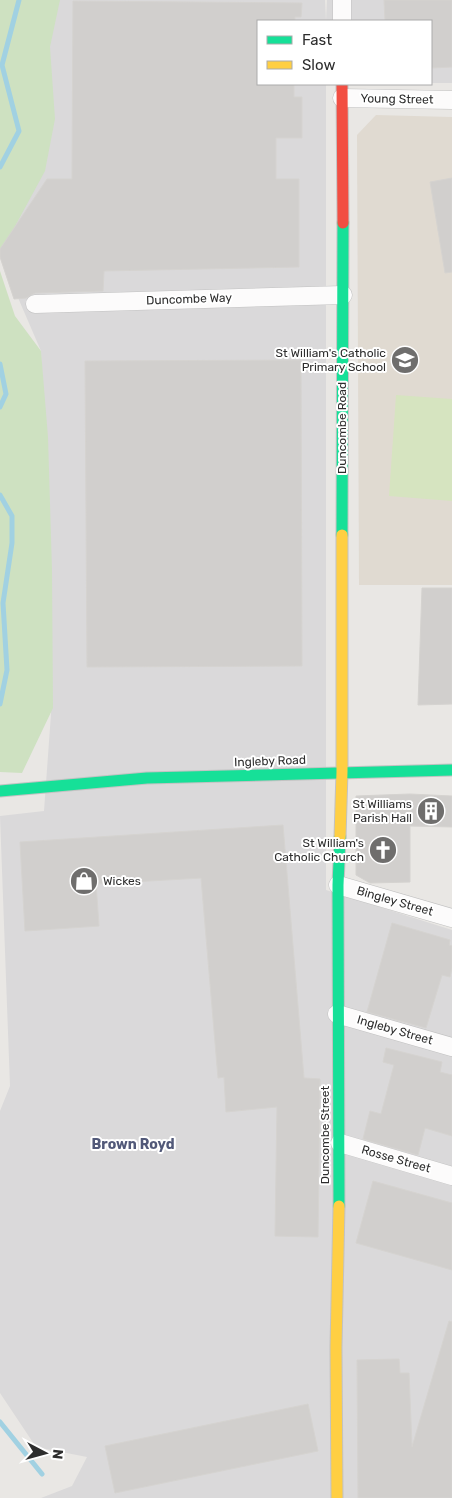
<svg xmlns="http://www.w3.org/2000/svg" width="452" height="1498" viewBox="0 0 452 1498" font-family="Rubik,sans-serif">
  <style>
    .industrial { fill: #dad9da }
    .education { fill: #e0dad1 }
    .green { fill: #cee1c1 }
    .pitch { fill: #d6e4c0 }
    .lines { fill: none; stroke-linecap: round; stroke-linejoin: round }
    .stream { stroke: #a1d1e2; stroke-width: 5 }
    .building { fill: #d1cfcd; stroke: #d5d3d0 }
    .street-casing { stroke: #c2c2c2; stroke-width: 19 }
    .fast-casing { stroke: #c2c2c2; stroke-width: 13 }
    .slow-casing { stroke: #c2c2c2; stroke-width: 13 }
    .jam-casing { stroke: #c2c2c2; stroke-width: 13 }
    .street { stroke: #fcfbfb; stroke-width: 18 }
    .fast { stroke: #16e098; stroke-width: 11 }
    .slow { stroke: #ffcf43; stroke-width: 11 }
    .jam { stroke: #f24e42; stroke-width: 11 }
    .labels { text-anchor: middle; stroke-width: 4; stroke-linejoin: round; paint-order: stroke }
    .street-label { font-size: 12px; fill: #2d2d2d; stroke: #fff }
    .poi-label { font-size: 12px; fill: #2d2d2d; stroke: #fff; text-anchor: end }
    .neighbourhood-label { font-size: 14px; font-weight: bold; fill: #525979; stroke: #fff }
  </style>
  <rect width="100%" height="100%" fill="#e9e7e4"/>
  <g class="industrial">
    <path d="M59,0H325L326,21H258V84H326V890L452,930V1498H41L72,1486L87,1457L36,1447L0,1393V1111L10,1086L0,816L44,811L51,714L41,351L0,256Z"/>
    <path d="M327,0H452V83H431V21H326Z"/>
  </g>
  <path class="education" d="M376,115L452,117V585H359L357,135Z"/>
  <g class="green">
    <path d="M0,0H60L50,47L55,119L45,171L0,254Z"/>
    <path d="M0,271L15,316L41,351L48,437L52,570L53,708L22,773L0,772Z"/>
  </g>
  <path class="pitch" d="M396,395L452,399V501L389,496Z"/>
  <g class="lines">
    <g class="stream">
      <path d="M0,167L19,131L2,65L19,0"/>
      <path d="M0,364L6,394L0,407"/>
      <path d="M0,495L12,516V543L3,603L7,670L0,704"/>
      <path d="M0,1422L42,1474"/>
    </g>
  </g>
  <g class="building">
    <path d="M384,0H452V67L431,68V21H385Z"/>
    <path d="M73,1L302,3L301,17H295V21H258V84H294V97H302V138H276V179H299V267L104,271L103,291L35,293L26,298L14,299L0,257V249L47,179H72Z"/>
    <path d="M452,178V272L445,273L430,182Z"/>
    <path d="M301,360L302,666L87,667L85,361Z"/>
    <path d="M422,588H452V704L418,705Z"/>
    <path d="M410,794L452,796V827L410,826V882L370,883L356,875V796Z"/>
    <path d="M283,825L304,1078L320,1079L318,1237L275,1236L277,1107L226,1112L224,1077L218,1078L201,878L96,884L99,926L25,931L20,842Z"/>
    <path d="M392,923L450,940L449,945L452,946V968L450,977L442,975L426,1028L367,1012Z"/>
    <path d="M386,1048L442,1062L440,1072L452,1075V1136L425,1128L418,1155L363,1139L370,1111L381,1114L394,1065L383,1062Z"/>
    <path d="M373,1181L452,1203V1270L356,1243Z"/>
    <path d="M449,1321L452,1322V1498H358L357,1360L399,1359L400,1373H409L412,1447Z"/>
    <path d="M308,1404L318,1451L115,1493L105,1446Z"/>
  </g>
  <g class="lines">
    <defs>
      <g id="street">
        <path d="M342,0V21"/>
        <path d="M342,98L452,100"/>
        <path d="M35,304L343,295"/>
        <path d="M338,885L452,918"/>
        <path d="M337,1014L452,1047"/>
        <path d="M340,1143L452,1176"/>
      </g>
      <g id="fast">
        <path d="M342,535L343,223"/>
        <path d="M0,791L147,778L452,770"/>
        <path d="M339,1206L338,885L340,837"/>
      </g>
      <g id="slow">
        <path d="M340,837L342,772V535"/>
        <path d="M337,1498L336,1347L339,1206"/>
      </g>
      <path id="jam" d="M342,84L343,223"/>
    </defs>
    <use href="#street" class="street-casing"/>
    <use href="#fast" class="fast-casing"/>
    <use href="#slow" class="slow-casing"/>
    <use href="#jam" class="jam-casing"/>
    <use href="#street" class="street"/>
    <use href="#fast" class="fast"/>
    <use href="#slow" class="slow"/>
    <use href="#jam" class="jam"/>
  </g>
  <defs>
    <symbol id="school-disc" viewBox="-11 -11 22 22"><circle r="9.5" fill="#6f6e6d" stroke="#fff"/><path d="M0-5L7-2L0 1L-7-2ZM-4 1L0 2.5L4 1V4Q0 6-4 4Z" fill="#fff"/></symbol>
    <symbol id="building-disc" viewBox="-11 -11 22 22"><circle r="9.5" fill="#6f6e6d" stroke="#fff"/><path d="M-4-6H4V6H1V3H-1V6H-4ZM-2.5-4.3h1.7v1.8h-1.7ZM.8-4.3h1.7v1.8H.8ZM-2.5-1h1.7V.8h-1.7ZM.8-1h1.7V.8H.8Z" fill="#fff"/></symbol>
    <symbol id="church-disc" viewBox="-11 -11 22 22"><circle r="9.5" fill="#6f6e6d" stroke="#fff"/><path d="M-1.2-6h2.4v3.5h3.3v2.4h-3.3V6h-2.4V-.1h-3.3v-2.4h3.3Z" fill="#fff"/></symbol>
    <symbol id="shop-disc" viewBox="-11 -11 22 22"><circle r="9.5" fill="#6f6e6d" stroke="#fff"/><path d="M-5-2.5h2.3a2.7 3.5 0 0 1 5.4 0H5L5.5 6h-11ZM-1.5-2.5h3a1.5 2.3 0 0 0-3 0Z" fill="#fff"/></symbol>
  </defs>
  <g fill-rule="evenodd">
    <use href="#school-disc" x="389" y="344" width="32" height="32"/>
    <use href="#building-disc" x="415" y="795" width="32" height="32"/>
    <use href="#church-disc" x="367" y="834" width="32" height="32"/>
    <use href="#shop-disc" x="68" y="865" width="32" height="32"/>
  </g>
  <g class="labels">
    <g class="street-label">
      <text transform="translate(397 99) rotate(1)" y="4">Young Street</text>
      <text transform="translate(189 299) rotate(-2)" y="4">Duncombe Way</text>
      <text transform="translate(342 428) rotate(-90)" y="4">Duncombe Road</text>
      <text transform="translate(270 761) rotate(-2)" y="4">Ingleby Road</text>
      <text transform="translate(395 901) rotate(16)" y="4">Bingley Street</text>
      <text transform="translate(395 1030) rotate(16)" y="4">Ingleby Street</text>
      <text transform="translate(325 1135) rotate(-90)" y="4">Duncombe Street</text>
      <text transform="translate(396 1159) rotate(16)" y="4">Rosse Street</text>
    </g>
    <g class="poi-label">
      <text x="386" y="357">St William's Catholic<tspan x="386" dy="14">Primary School</tspan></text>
      <text x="412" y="808">St Williams<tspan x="412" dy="14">Parish Hall</tspan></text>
      <text x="364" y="847">St William's<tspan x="364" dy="14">Catholic Church</tspan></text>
      <text x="103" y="885" text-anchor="start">Wickes</text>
    </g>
    <g class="neighbourhood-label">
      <text x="133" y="1149">Brown Royd</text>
    </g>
  </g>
  <rect x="257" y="20" width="175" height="65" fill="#ffffff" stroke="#ababab"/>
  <rect x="267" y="36" width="25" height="8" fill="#16e098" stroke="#ababab"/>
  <text x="302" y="45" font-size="15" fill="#2d2d2d">Fast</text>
  <rect x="267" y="61" width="25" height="8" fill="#ffcf43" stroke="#ababab"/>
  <text x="302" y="70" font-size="15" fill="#2d2d2d">Slow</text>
  <g transform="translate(45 1453) rotate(96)" stroke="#ffffff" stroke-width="4" paint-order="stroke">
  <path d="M0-4L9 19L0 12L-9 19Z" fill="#2d2d2d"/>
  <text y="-8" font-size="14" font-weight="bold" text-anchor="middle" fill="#2d2d2d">N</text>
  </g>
</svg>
